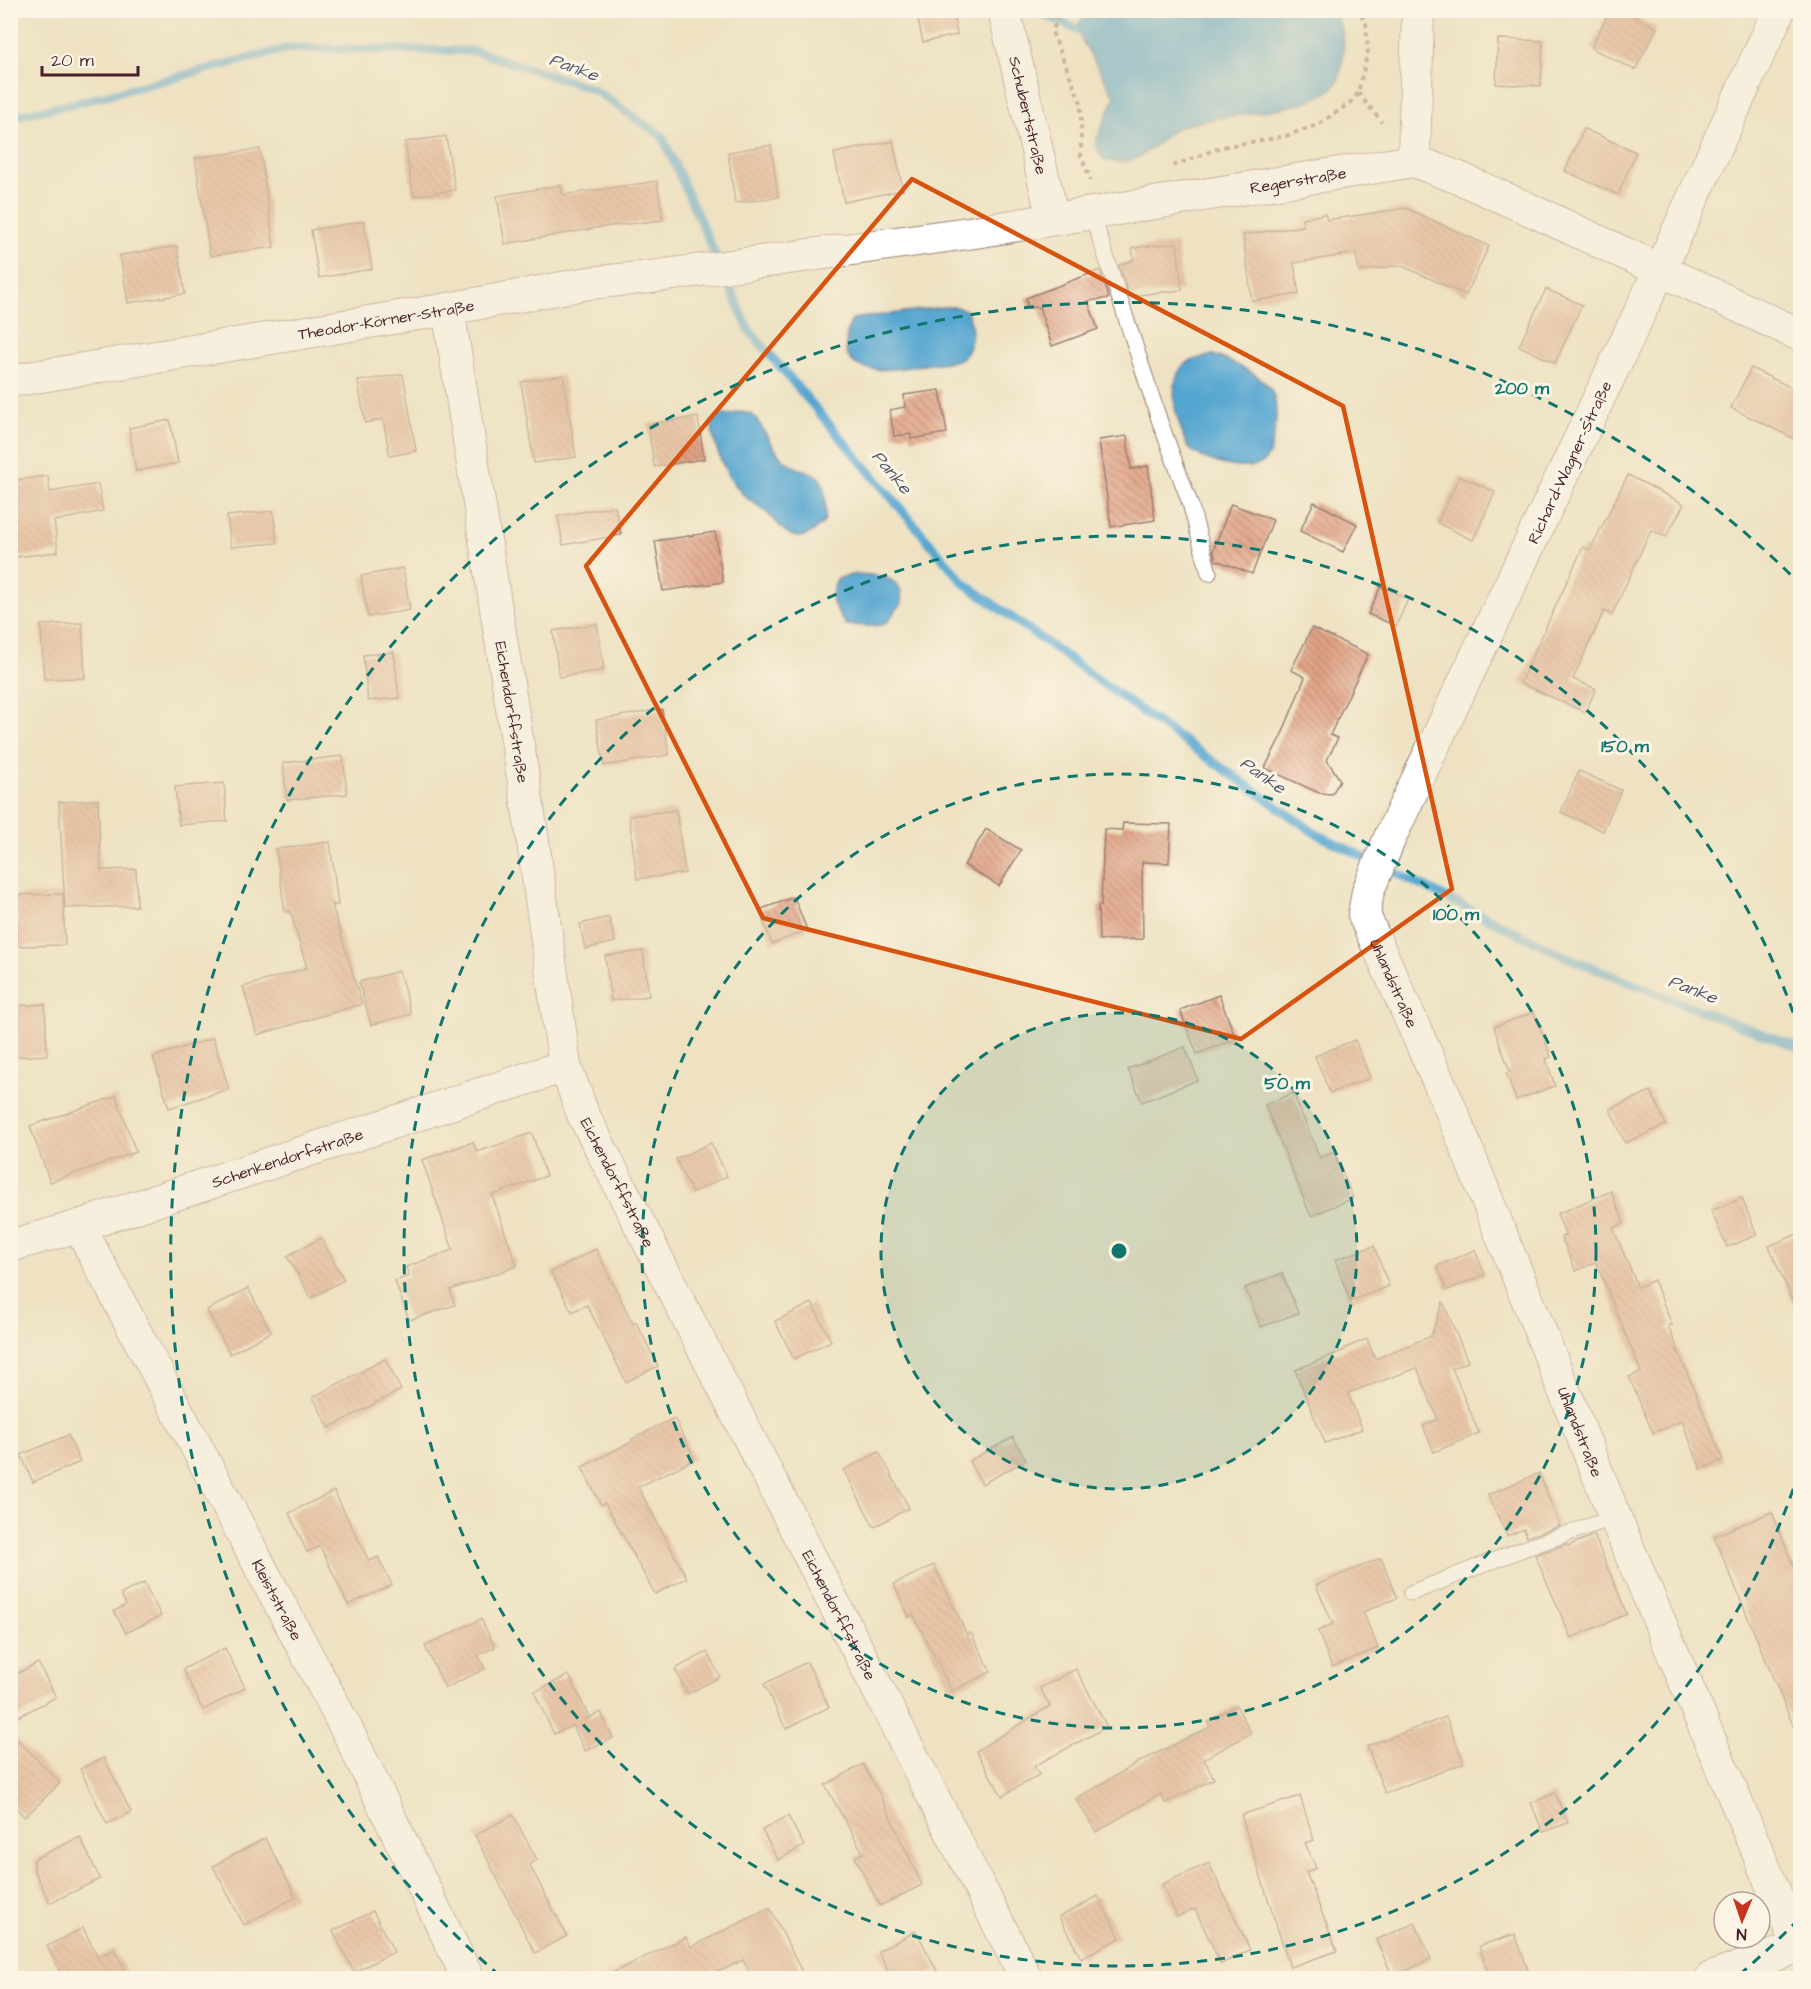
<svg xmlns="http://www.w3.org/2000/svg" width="1811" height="1989" viewBox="0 0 1811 1989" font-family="'Architects Daughter',sans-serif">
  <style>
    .water { fill: #55a6d0; stroke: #50627e; stroke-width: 1.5 }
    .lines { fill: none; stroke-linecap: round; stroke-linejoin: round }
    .stream { stroke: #55a6d0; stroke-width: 9 }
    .building { fill: url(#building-back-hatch) }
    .service-casing { stroke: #9c8076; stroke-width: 17 }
    .minor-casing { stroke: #9c8076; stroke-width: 34 }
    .path { stroke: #9c8076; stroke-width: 4; stroke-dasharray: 4.5 4.5; stroke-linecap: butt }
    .service { stroke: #fff; stroke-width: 15 }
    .minor { stroke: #fff; stroke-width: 32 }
    .marked { fill: none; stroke: #d8530f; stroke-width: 4.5; stroke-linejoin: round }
    .ring { fill: none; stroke: #0f766e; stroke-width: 3; stroke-dasharray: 10 8 }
    .labels { text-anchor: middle; stroke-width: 6; stroke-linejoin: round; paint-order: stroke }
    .street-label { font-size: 16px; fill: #4a1f2b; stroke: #fcf5e5 }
    .water-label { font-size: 18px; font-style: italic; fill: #4e556d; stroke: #fcf5e5 }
    .centre { fill: #0f766e; stroke: #fcf5e5; stroke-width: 3 }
    .ring-label { font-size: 18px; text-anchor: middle; font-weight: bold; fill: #0f766e; stroke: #fcf5e5; stroke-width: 6; stroke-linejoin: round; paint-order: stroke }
  </style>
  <defs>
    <pattern id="building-back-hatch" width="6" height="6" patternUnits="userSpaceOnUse" patternTransform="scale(1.5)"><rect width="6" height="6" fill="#e0a284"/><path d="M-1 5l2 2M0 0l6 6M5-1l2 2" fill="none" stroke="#b8836c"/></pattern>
  </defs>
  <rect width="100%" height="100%" fill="#fcf5e5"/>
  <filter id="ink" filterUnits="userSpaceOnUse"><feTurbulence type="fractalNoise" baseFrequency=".0167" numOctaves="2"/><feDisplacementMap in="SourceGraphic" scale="12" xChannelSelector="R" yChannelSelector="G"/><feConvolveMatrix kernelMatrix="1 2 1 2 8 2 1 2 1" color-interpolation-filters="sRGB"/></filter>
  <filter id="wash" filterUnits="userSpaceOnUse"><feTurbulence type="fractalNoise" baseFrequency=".008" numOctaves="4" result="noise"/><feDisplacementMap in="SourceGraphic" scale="24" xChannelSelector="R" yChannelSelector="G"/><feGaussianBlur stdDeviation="1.35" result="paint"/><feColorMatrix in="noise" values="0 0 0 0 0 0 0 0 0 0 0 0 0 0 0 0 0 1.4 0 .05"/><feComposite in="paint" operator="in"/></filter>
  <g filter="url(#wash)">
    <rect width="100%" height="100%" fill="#eee2c2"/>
    <g class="water">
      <path d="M1139,10L1334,11C1343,31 1346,41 1342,63C1341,68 1340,76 1338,81C1321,114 1214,113 1179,127C1173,129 1168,134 1164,138C1142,155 1133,167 1104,160L1095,143L1115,97L1081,39L1079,22L1086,17L1109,16Z"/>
      <path d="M943,307H957L966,310C975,327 973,343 963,358C952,363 942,362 930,364C909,367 845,382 846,345C846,335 847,327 853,319Z"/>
      <path d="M1213,355C1230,361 1266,376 1273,394C1278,408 1276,425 1273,439C1271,449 1269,461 1258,465C1241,472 1202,461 1189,448C1184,442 1182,430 1179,423C1173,405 1169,370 1191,361C1197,358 1206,357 1213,355Z"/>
      <path d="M738,412L752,414C763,426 767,440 778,453C806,487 829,451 825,521C796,550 789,535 766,512C758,505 748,500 741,492C723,472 714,447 711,421L720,414L731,415Z"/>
      <path d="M856,574C869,575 893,575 900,589C902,593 901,600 902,604C893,611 893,617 886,623C880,628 855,625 846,625C834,607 827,600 837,579Z"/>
    </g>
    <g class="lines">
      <g class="stream">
        <path d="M1039,10L1045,15L1079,30"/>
        <path d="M10,117L76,103L289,48L475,51L593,89L662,136L749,330L964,583L1148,716L1315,833L1564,956L1699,1010L1800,1048"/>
      </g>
    </g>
    <g id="blocks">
      <g class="building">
        <path d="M916,10H953L957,35L923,42Z"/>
        <path d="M1610,10H1622L1657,28L1635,70L1591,48Z"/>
        <path d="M1498,39L1543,41L1541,86L1496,84Z"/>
        <path d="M1584,129L1636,152L1618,195L1565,171Z"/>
        <path d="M446,136L455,190L413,196L405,142Z"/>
        <path d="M893,141L903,190L844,202L834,153Z"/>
        <path d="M771,145L778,197L735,203L728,152Z"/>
        <path d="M260,149L274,247L210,256L195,158Z"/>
        <path d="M657,181L663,220L602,227L505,244L497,196L561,185L563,195Z"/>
        <path d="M1406,208L1489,246L1466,295L1400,265L1359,272L1356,253L1294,263L1299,294L1252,301L1243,235L1303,226L1302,218L1325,214L1327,220Z"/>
        <path d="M364,221L372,269L319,278L311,230Z"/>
        <path d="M1177,243L1182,290L1129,296L1119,265L1134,260L1132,248Z"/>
        <path d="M177,246L185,294L128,303L120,255Z"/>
        <path d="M1100,270L1109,298L1088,301L1098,329L1052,346L1039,307L1028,308L1026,298Z"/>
        <path d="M1546,289L1582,305L1555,363L1519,346Z"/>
        <path d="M1751,368L1800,392V424L1793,438L1731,408Z"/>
        <path d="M403,374L416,451L390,456L383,419L365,423L358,381Z"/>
        <path d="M563,375L576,457L534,463L521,382Z"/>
        <path d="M940,390L947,433L911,439L910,434L894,436L890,410L905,407L904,395Z"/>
        <path d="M698,417L704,459L654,467L648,424Z"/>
        <path d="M170,420L178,463L136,471L129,428Z"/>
        <path d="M1127,436L1131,469L1148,466L1155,520L1111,527L1099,440Z"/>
        <path d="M1628,475L1684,504L1666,537L1651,530L1612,615L1604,611L1573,679L1596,689L1585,712L1520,683L1583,547L1590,550Z"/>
        <path d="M48,476L50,492L98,484L103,511L54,521L58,552L16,557L10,517V481Z"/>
        <path d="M1460,476L1495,492L1473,540L1437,523Z"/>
        <path d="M1314,502L1357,524L1343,552L1300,531Z"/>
        <path d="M1231,504L1273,520L1252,574L1216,560L1213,551Z"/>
        <path d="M615,506L621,535L563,545L558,516Z"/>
        <path d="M273,511L277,543L231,547L227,516Z"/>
        <path d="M715,532L723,582L663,591L655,541Z"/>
        <path d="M403,568L410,610L368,617L361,576Z"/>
        <path d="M1381,586L1408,599L1396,626L1368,614Z"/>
        <path d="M82,623L85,678L44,679L41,625Z"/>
        <path d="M597,624L604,670L559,677L553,631Z"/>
        <path d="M1312,628L1368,654L1330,735L1338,738L1327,760L1340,780L1332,794L1319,793L1265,768L1283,732L1305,677L1291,670Z"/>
        <path d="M394,652L399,698L368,701L363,655Z"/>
        <path d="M662,709L669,755L604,766L596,720Z"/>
        <path d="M343,756L347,794L287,800L283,763Z"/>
        <path d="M1579,771L1621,790L1603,831L1561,812Z"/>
        <path d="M224,783L227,821L179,825L175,787Z"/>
        <path d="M98,800L101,870L136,869L137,906L65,908L59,802Z"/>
        <path d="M676,810L685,873L637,879L629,816Z"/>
        <path d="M1123,823L1171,824L1169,863L1142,862L1143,939L1099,940L1098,906H1101L1104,829L1122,830Z"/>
        <path d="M986,829L1021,850L999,886L964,865Z"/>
        <path d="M330,842L338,905H332L362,1004L257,1035L243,987L307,968L290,911L285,912L276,849Z"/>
        <path d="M63,894L65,945L17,946L14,895Z"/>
        <path d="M794,897L807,930L772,944L759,910Z"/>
        <path d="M609,917L615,942L585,949L580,924Z"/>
        <path d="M643,951L649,996L611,1001L605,956Z"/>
        <path d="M399,971L411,1014L371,1025L359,982Z"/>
        <path d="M1219,995L1236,1039L1197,1054L1180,1010Z"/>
        <path d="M45,1004L47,1055L10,1057V1006Z"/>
        <path d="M1534,1012L1551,1057L1546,1059L1555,1086L1516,1100L1506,1073L1510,1072L1494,1027Z"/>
        <path d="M213,1038L229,1089L169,1108L153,1057Z"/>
        <path d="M1355,1040L1370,1078L1330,1093L1315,1056Z"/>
        <path d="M1185,1047L1198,1080L1142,1102L1128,1069Z"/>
        <path d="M1651,1091L1666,1125L1625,1143L1610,1109Z"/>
        <path d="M1293,1093L1320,1158L1334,1152L1353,1198L1311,1216L1265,1105Z"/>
        <path d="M116,1096L136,1152L50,1182L30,1126Z"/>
        <path d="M532,1133L546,1176L492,1195L517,1266L450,1290L455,1305L409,1320L395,1281L409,1276L406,1267L453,1250L422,1160L473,1142L477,1152Z"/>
        <path d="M711,1143L727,1176L692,1193L676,1159Z"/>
        <path d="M1611,1191L1624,1223L1613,1228L1638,1287L1654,1280L1672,1325L1668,1326L1723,1460L1701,1469L1682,1421L1653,1433L1629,1377L1641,1372L1596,1262L1576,1271L1561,1237L1566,1235L1557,1214Z"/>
        <path d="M1742,1198L1757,1235L1727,1247L1711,1211Z"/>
        <path d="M1800,1233V1319L1769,1246Z"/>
        <path d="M321,1238L344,1280L311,1298L287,1256Z"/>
        <path d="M1374,1246L1389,1286L1350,1301L1335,1260Z"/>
        <path d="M596,1249L633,1324L636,1322L658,1366L626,1382L587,1305L572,1312L551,1272Z"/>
        <path d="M1475,1250L1485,1275L1447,1290L1437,1266Z"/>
        <path d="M1282,1273L1298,1313L1261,1327L1245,1288Z"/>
        <path d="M248,1288L271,1332L230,1354L207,1310Z"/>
        <path d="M1443,1302L1468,1362L1452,1368L1479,1433L1434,1452L1423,1426L1438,1419L1417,1368L1348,1393L1362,1429L1325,1443L1295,1370L1345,1350V1348L1367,1339L1375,1359L1431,1336Z"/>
        <path d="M812,1303L831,1341L794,1359L775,1321Z"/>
        <path d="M385,1359L401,1390L329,1428L313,1397Z"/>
        <path d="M674,1418L695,1459L638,1487L687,1578L655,1594L605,1503L601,1505L582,1467L633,1441L632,1439Z"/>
        <path d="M68,1435L80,1462L33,1482L21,1455Z"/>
        <path d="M1013,1437L1026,1460L982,1484L969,1461Z"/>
        <path d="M879,1452L909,1508L874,1527L844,1470Z"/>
        <path d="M1539,1473L1560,1526L1527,1537L1524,1529L1507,1536L1488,1495Z"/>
        <path d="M334,1491L369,1561L378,1557L392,1585L348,1605L320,1546L307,1552L289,1513Z"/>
        <path d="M1772,1512L1800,1582V1742L1714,1536Z"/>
        <path d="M1594,1535L1627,1614L1571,1638L1535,1555L1567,1544L1568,1546Z"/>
        <path d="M1381,1558L1397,1598L1363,1612L1378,1648L1332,1667L1318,1631L1333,1624L1316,1585Z"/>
        <path d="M934,1565L967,1635L971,1633L991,1672L952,1691L913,1614L909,1617L894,1584Z"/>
        <path d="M144,1583L161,1616L126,1633L114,1611L126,1605L121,1594Z"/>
        <path d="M481,1619L495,1647L478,1655L485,1669L445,1688L425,1646Z"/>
        <path d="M225,1648L245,1688L203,1710L183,1669Z"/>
        <path d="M707,1652L720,1677L688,1694L675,1669Z"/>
        <path d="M807,1662L829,1707L786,1729L764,1684Z"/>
        <path d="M38,1663L56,1697L10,1721V1677Z"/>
        <path d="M1076,1669L1107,1727L1034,1766L1039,1775L1002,1796L976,1751L1050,1706L1040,1688Z"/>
        <path d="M569,1675L589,1717L584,1720L601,1712L613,1738L585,1751L573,1725L554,1734L534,1692Z"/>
        <path d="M1236,1705L1251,1733L1204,1759L1214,1779L1165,1803L1160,1794L1096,1832L1076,1799L1137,1763L1210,1727L1208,1722Z"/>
        <path d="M1446,1717L1464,1763L1385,1793L1367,1746Z"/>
        <path d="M10,1732L60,1783L25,1817L10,1802Z"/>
        <path d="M104,1758L131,1812L107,1824L80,1769Z"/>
        <path d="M863,1764L880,1795L922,1885L880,1906L855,1857L863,1853L825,1785Z"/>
        <path d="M1555,1793L1568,1823L1543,1832L1531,1803Z"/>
        <path d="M1300,1796L1314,1840L1305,1843L1316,1868L1306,1872L1337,1951L1290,1967L1241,1815Z"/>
        <path d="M513,1815L537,1860L529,1864L567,1936L535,1953L475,1835Z"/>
        <path d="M788,1816L804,1846L778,1860L762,1830Z"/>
        <path d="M80,1837L100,1879L50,1903L34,1870V1859Z"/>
        <path d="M265,1838L296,1897L244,1925L213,1866Z"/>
        <path d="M1209,1863L1250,1950L1221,1964L1195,1909L1177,1917L1162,1884Z"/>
        <path d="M1098,1896L1120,1938L1081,1958L1059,1917Z"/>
        <path d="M770,1908L805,1978H752L743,1960L705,1978H602L686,1937L691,1947Z"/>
        <path d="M373,1911L394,1952L354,1972L333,1931Z"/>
        <path d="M1415,1923L1431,1959L1393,1977L1376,1940Z"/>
        <path d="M83,1928L98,1957L114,1949L129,1978H56L62,1975L47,1946Z"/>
        <path d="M916,1931L937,1971L923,1978H892L878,1951Z"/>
        <path d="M1515,1934L1531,1978H1490L1479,1946Z"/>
      </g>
    </g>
  </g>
  <g filter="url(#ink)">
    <use href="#blocks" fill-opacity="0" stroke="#9c8076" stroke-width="1.5"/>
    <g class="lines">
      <defs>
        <g id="service">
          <path d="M1092,214L1160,422L1190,503L1209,573"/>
          <path d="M1411,1593L1523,1549L1615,1517"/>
        </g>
        <g id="minor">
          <path id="s1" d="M1004,10L1053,219"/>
          <path id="s2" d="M1779,10L1660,270L1391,835L1368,891L1364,915L1449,1105L1615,1517L1798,1947"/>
          <path d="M1414,161L1418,10"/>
          <path id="s3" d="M448,309L529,814L565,1066L583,1114L1026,1978"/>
          <path id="s4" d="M10,381L448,309L589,283L651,277L975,232L1414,161L1459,178L1542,215L1800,335"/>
          <path id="s5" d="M79,1226L348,1732L468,1978"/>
          <path id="s6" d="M10,1246L79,1226L565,1066"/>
          <path d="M1711,1978L1800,1946"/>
        </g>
      </defs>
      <use href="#service" class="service-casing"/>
      <use href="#minor" class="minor-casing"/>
      <g class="path">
        <path d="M1065,10L1060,13L1052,32L1081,103V156L1091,181"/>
        <path d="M1358,93L1382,122"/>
        <path d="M1173,166L1222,147L1286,136L1317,125L1350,103L1358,93L1368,51L1366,23L1358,10"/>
      </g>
      <use href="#service" class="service"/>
      <use href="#minor" class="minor"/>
    </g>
  </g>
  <path d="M0 0H1811V1989H0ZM912,179L1343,406L1452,889L1241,1039L763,918L586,566Z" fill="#eee2c2" fill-opacity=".55" fill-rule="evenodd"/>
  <path class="marked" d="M912,179L1343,406L1452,889L1241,1039L763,918L586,566Z"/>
  <circle cx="1119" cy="1251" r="238" fill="#0f766e" fill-opacity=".12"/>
  <g class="ring">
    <circle cx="1119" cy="1251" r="238"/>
    <circle cx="1119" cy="1251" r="477"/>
    <path d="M1799 1472A715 715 0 1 1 1799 1030"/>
    <path d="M1799 1919A953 953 0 0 1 1738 1976M500 1976A953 953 0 1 1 1799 583"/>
  </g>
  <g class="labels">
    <g class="street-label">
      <text dy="6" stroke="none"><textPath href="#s1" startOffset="108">Schubertstraße</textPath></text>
      <text dy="6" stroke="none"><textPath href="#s4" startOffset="1304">Regerstraße</textPath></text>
      <text dy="6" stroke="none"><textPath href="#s4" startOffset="381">Theodor-Körner-Straße</textPath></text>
      <text transform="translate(1569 462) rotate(-65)" y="6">Richard-Wagner-Straße</text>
      <text dy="6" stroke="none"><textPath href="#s3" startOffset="408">Eichendorffstraße</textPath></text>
      <text dy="6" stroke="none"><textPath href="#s2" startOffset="1071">Uhlandstraße</textPath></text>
      <text dy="6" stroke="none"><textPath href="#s6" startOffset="291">Schenkendorfstraße</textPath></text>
      <text dy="6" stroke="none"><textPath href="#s3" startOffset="894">Eichendorffstraße</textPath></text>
      <text dy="6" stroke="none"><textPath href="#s2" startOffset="1557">Uhlandstraße</textPath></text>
      <text dy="6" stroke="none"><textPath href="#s5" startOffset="423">Kleiststraße</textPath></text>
      <text dy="6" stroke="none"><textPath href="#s3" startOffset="1380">Eichendorffstraße</textPath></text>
    </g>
    <g class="water-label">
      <text transform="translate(574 67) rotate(20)" y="6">Panke</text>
      <text transform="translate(892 472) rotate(50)" y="6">Panke</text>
      <text transform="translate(1263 775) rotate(35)" y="6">Panke</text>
      <text transform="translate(1693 989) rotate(21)" y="6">Panke</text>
    </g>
  </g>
  <circle cx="1119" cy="1251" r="9" class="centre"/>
  <g class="ring-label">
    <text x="1522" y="394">200 m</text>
    <text x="1625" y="752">150 m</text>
    <text x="1456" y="920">100 m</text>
    <text x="1287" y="1089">50 m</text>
  </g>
  <rect width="1811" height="1989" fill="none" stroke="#fcf5e5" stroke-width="36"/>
  <g transform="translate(1742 1920) rotate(182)"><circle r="28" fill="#fcf5e5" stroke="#b59f9b" stroke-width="1.5"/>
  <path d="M0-4.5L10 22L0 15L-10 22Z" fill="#c8321e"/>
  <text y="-9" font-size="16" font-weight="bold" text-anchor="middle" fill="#4a1f2b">N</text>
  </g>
  <path d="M42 66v9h96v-9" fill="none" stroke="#4a1f2b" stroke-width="3"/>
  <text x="51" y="66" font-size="18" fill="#4a1f2b" stroke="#fcf5e5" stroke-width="4.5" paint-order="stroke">20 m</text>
</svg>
